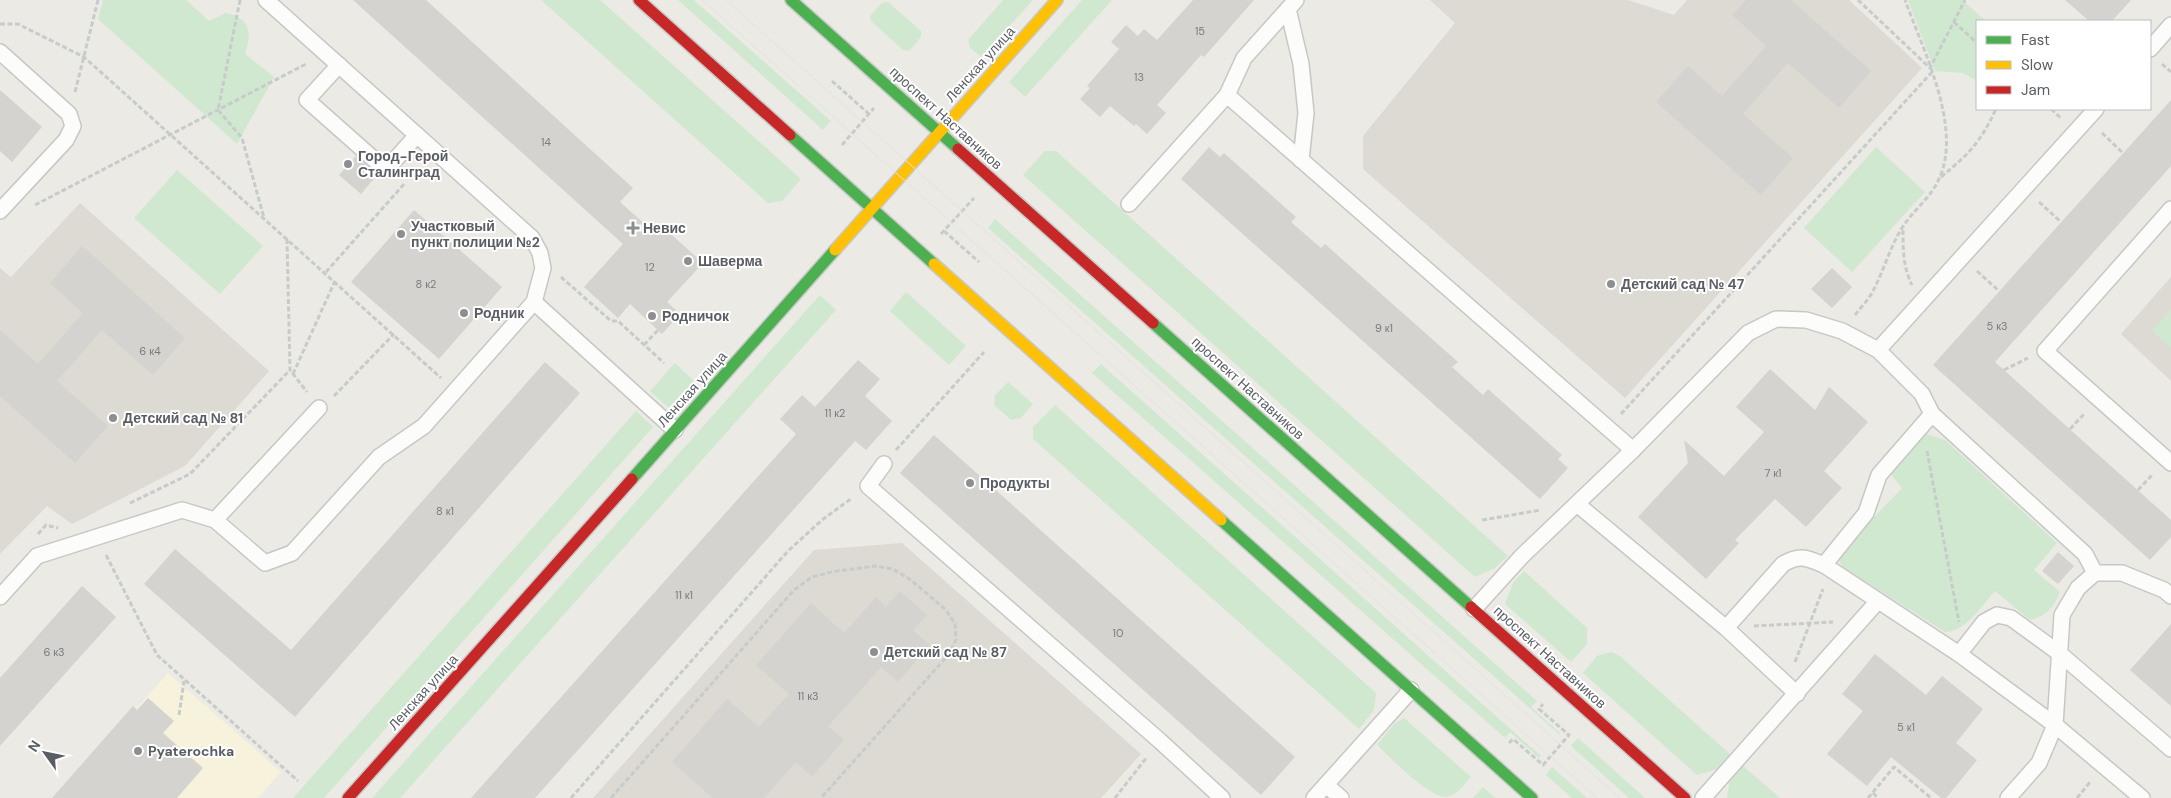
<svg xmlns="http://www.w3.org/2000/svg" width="2171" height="798" viewBox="0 0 2171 798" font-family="'DM Sans',sans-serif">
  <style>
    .commercial { fill: #f6f2dc }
    .education { fill: #dcdad2 }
    .green { fill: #d1e8d0 }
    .building { fill: #d4d3cf }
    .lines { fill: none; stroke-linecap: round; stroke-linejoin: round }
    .lane-casing { stroke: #c7c8c6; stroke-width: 18 }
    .fast-casing { stroke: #c8c9c8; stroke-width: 14 }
    .slow-casing { stroke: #c8c9c8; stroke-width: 14 }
    .jam-casing { stroke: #c8c9c8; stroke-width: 14 }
    .path { stroke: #c7ccca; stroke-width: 3; stroke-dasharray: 5 2.5; stroke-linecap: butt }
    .lane { stroke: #fcfcfb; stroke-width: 15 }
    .fast { stroke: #4caf50; stroke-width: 11 }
    .slow { stroke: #ffc107; stroke-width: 11 }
    .jam { stroke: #c62828; stroke-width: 11 }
    .tram { stroke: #e2e3e2; stroke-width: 1 }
    .poi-dot { fill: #8d8e90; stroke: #fff; stroke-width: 2 }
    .labels { text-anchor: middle; stroke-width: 4; stroke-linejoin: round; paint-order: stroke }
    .number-label { font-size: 11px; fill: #797b7e }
    .street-label { font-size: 14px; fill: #5a5d63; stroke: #fff }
    .poi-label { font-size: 14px; font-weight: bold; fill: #5a5d63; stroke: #fff; text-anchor: start }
  </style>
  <rect width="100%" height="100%" fill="#ebeae4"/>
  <path class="commercial" d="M168,673L281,772L258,798H58Z"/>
  <g class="education">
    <path d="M1430,0H1628L1674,15L1687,0H1849L1922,68L1625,398L1363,169V136L1455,23Z"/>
    <path d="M80,203L269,371L185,466L72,524L47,506L0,554V268L11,277Z"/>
    <path d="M2171,277V381L2121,334Z"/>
    <path d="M902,543L1141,754L1101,798H593L814,550Z"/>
  </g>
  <g class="green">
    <path d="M103,0H186L209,21L226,13C251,18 252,34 245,54L274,77L237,144L98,19Z"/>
    <path d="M541,0H600L801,179L782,201L768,203Z"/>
    <path d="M678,0H694L831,121L823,130Z"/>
    <path d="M1003,0H1033L981,57L970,48L968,40Z"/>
    <path d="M1082,0H1112L1025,97L1009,82Z"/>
    <path d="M1908,0H1962L1986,21H1977V81L1963,73L1935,71Z"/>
    <path d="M888,2L921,31V37L909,51L903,50L871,21L870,16L882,3Z"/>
    <path d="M1876,147L1925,192L1852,272L1804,228Z"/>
    <path d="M1045,151H1056L1508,556L1495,568L1475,577L1023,175Z"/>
    <path d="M177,170L263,246L220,294L134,218Z"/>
    <path d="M995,219L1537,701L1531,707L1561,734L1560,735L988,228Z"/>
    <path d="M906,292L966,346L949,365L890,311Z"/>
    <path d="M820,295L836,310L400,798H372Z"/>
    <path d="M2171,309V348L2152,331Z"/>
    <path d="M675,363L694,381L669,408L650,391Z"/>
    <path d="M1101,364L1541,756L1539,758L1510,732L1505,738L1092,373Z"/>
    <path d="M1008,382L1033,404L1021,418L1011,420L994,405L995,395Z"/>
    <path d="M1055,405L1376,693L1374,710L1359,729L1033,439V427Z"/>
    <path d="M636,411L653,427L324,798H293Z"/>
    <path d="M1927,434L1945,440L2057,543L2034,570L2060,592C2054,607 2046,617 2030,620L1995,591C1982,605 1966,632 1945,632L1843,567L1839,561L1840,553L1902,488L1889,472L1918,437Z"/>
    <path d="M1524,571L1587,628V644L1571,662L1505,604L1513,583Z"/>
    <path d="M1612,652L1621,657L1731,755L1718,769L1697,775L1583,673L1597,656Z"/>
    <path d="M1404,718L1471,777C1464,784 1457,795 1447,797C1429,798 1391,758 1377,745L1394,724Z"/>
    <path d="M1578,738L1645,798H1629L1571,746Z"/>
    <path d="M1742,765L1780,798H1727L1730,778Z"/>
    <path d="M1552,767L1587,798H1572L1546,775Z"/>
    <path d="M1483,787L1495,798H1473Z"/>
  </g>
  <g class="building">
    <path d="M353,0H426L633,188L620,202L656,234L663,227L703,263L667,302L680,314L662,334L630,304L618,318L584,287L623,244Z"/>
    <path d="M1193,0H1254L1204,57L1201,55L1157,105L1166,113L1147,134L1136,124L1134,126L1110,106L1100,117L1080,99L1090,88L1087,86L1119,49L1111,42L1126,25L1138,36L1144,29L1157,40Z"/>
    <path d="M1746,0H1791L1871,71L1839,108L1788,63L1743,114L1793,158L1761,195L1656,102L1688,66L1722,96L1766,46L1732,15Z"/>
    <path d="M2065,0H2131L2112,21H2089Z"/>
    <path d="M0,90L42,127L12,162L0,151Z"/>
    <path d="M2171,100V166L1995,362L2171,520V537L2150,560L1933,365Z"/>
    <path d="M1209,147L1220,157L1224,153L1296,217L1291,222L1321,248L1325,244L1458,362L1452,367L1483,395L1488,389L1562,455L1558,459L1568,468L1540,499L1181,179Z"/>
    <path d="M356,156L377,175L361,194L339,175Z"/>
    <path d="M414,210L502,287L439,359L351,282Z"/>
    <path d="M82,246L185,338L153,375L102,330L57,381L108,426L75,463L0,396V330L38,364L83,313L50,283Z"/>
    <path d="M1832,268L1852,287L1832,308L1811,289Z"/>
    <path d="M858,360L880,379L865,396L892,421L866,450L855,441L535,798H471L796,434L780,419L802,395L815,407Z"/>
    <path d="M545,362L580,393L295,717L144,584L175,549L291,650Z"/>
    <path d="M1770,369L1815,410L1829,387L1868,422L1824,471L1842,488L1806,527L1775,499L1735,540L1739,543L1706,579L1638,517L1688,463L1684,440L1724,476L1764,432L1736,407Z"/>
    <path d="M934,435L1295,757L1261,795L900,473Z"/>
    <path d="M2058,552L2074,566L2058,584L2042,571Z"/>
    <path d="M82,586L116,617L0,746V678Z"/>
    <path d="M900,591L927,615L913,630L930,645L898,682L881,667L852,700L828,726L844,740L812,777L796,762L764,798H713L672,762L727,699L759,727L789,694L756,665L811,603L844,633L876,597L886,607Z"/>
    <path d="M2171,624V706L2130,670Z"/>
    <path d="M1875,654L1926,695L1942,676L1983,709L1956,743L1977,760L1946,798H1941L1891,757L1867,786L1827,754L1863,711L1842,694Z"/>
    <path d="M148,698L174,721L163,733L203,768L177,798H52L133,706L137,710Z"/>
  </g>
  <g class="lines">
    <defs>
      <g id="lane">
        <path d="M1288,9L1301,64L1306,113L1301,160"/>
        <path d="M2150,49L2171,25"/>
        <path d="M0,52L69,114L73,126L66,140L0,211"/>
        <path d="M339,65L307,100L386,170L417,135"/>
        <path d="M1227,95L1633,450"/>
        <path d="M1129,204L1227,95L1244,58L1296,0"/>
        <path d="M2171,209L2045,351L2171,463"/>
        <path d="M534,302L675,430"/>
        <path d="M1878,350L2096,109"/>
        <path d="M884,464L868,486L1160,741L1222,798"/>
        <path d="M1577,504L1726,628L1797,694"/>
        <path d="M215,520L319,408"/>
        <path d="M1824,565L1866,513L1879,475L1932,414"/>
        <path d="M0,597L37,556L182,510L215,520L265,563L292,553L379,457L424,426L534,302L543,268L540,253L532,238L266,0"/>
        <path d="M1474,609L1522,556L1633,450L1748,333L1776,319L1806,320L1842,331L1878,350L1922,394L1932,414L2085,554L2095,573"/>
        <path d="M1726,628L1783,564C1800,554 1807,558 1824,565L1959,654L2055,725L2142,798"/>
        <path d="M1959,654L1984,622L1997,615L2011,618L2059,653L2171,749"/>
        <path d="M1326,785L1341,798"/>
        <path d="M1314,798L1411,690"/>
        <path d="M1703,798L1878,601"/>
        <path d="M2008,798L2039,763L2055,725L2062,615L2078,588L2095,573H2122L2164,590L2171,596"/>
      </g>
      <g id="fast">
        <path d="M791,0L958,149"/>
        <path d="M790,135L934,264"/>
        <path d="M1153,323L1471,607"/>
        <path d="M632,479L835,250"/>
        <path d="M1221,520L1532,798"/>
      </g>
      <g id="slow">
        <path d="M835,250L1057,0"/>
        <path d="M934,264L1221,520"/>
      </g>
      <g id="jam">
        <path d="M639,0L790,135"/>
        <path d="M958,149L1153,323"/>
        <path d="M1471,607L1685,798"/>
        <path d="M348,798L632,479"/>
      </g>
    </defs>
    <use href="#lane" class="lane-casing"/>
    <use href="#fast" class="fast-casing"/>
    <use href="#slow" class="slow-casing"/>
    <use href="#jam" class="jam-casing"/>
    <g class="path">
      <path d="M240,0L218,110L242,138L264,218"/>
      <path d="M1858,0L1930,68L1965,0"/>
      <path d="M1954,22L1977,43"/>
      <path d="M0,24H18L84,57L441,378"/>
      <path d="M2162,64L2171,72"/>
      <path d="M832,81L869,114"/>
      <path d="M75,92L98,0"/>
      <path d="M2051,109L2062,119"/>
      <path d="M2102,133L2123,153"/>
      <path d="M842,145L874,108"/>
      <path d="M1941,177C1969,154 1980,143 1996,109"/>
      <path d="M2039,202L2061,222"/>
      <path d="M35,205L306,64"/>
      <path d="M1903,230C1903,249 1903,267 1912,285"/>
      <path d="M944,231L979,262"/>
      <path d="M941,234L974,198"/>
      <path d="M287,239L290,370L307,392"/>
      <path d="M1977,271L1999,291"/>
      <path d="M326,272L405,183"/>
      <path d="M561,277L611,321H618L664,363"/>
      <path d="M1855,315C1861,307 1869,299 1873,291C1884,270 1890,247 1902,228C1913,210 1930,199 1939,179C1963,128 1923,50 1905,0"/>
      <path d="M644,345L659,329"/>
      <path d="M2004,370L2028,358"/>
      <path d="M293,374L335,281"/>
      <path d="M334,396L394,334"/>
      <path d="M1621,414L1932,72"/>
      <path d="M2070,429L2085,413"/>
      <path d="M896,450L984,352"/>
      <path d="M1927,451L1959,622"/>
      <path d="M2138,490L2153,474"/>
      <path d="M130,503L190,474L290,370"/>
      <path d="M1482,520L1541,510"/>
      <path d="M38,534L46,525L58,528"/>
      <path d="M106,555L157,655L298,781"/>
      <path d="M1754,626L1833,622"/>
      <path d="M1795,662L1823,589"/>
      <path d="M179,715L184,681"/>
      <path d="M1509,743L1513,739L1543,765L1569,735L1539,709L1543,704"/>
      <path d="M1873,793L1878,798"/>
      <path d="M571,798L788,551L822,520L852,498"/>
      <path d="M611,798L794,590L812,577L831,572L875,566L893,569L911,580L946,610L955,624L956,639L950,653L821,798"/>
      <path d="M1115,798L1147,757"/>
      <path d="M1868,798L1894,767L1931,798"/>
      <path d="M2077,798L2091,781"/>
    </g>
    <use href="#lane" class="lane"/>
    <use href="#fast" class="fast"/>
    <use href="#slow" class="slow"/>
    <use href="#jam" class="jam"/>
    <g class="tram">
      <path d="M702,0L1597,798"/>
      <path d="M726,0L1620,798"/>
    </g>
  </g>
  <g class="poi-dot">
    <circle cx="348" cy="164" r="5"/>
    <path d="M630.5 220.5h5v5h5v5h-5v5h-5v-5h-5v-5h5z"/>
    <circle cx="401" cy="234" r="5"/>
    <circle cx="688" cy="261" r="5"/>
    <circle cx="1611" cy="284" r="5"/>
    <circle cx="464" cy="313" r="5"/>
    <circle cx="652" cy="316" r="5"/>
    <circle cx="113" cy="418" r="5"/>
    <circle cx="970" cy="483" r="5"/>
    <circle cx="874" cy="652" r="5"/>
    <circle cx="138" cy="751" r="5"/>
  </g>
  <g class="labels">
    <g class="number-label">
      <text x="1200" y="35">15</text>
      <text x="1139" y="81">13</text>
      <text x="546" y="146">14</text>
      <text x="650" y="271">12</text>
      <text x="426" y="288">8 к2</text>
      <text x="1997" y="330">5 к3</text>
      <text x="1384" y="332">9 к1</text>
      <text x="150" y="355">6 к4</text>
      <text x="835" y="417">11 к2</text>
      <text x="1773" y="477">7 к1</text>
      <text x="445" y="515">8 к1</text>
      <text x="684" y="599">11 к1</text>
      <text x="1118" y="637">10</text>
      <text x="54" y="656">6 к3</text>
      <text x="808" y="700">11 к3</text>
      <text x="1906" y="731">5 к1</text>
    </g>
    <g class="street-label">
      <text transform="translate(980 64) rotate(-48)" y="5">Ленская улица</text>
      <text transform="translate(946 118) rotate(42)" y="5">проспект Наставников</text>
      <text transform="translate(1248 388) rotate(42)" y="5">проспект Наставников</text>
      <text transform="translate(692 389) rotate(-48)" y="5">Ленская улица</text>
      <text transform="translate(1550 657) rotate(42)" y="5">проспект Наставников</text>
      <text transform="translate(423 692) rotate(-48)" y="5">Ленская улица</text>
    </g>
    <g class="poi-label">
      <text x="358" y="161">Город-Герой<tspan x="358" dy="16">Сталинград</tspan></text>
      <text x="411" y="231">Участковый<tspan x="411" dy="16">пункт полиции №2</tspan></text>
      <text x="643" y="233">Невис</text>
      <text x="698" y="266">Шаверма</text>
      <text x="1621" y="289">Детский сад № 47</text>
      <text x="474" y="318">Родник</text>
      <text x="662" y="321">Родничок</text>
      <text x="123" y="423">Детский сад № 81</text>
      <text x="980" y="488">Продукты</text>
      <text x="884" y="657">Детский сад № 87</text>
      <text x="148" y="756">Pyaterochka</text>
    </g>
  </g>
  <rect x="1976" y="20" width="175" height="90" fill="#ffffff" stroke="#bdbec1"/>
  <rect x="1986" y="36" width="25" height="8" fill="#4caf50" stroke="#bdbec1"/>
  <text x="2021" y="45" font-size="15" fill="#5a5d63">Fast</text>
  <rect x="1986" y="61" width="25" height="8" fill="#ffc107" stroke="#bdbec1"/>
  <text x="2021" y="70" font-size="15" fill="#5a5d63">Slow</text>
  <rect x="1986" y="86" width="25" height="8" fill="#c62828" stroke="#bdbec1"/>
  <text x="2021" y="95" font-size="15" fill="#5a5d63">Jam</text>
  <g transform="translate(45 753) rotate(303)" stroke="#ffffff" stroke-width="4" paint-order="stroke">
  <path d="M0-4L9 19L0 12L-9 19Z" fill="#5a5d63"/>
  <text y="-8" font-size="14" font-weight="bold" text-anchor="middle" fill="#5a5d63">N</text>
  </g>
</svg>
